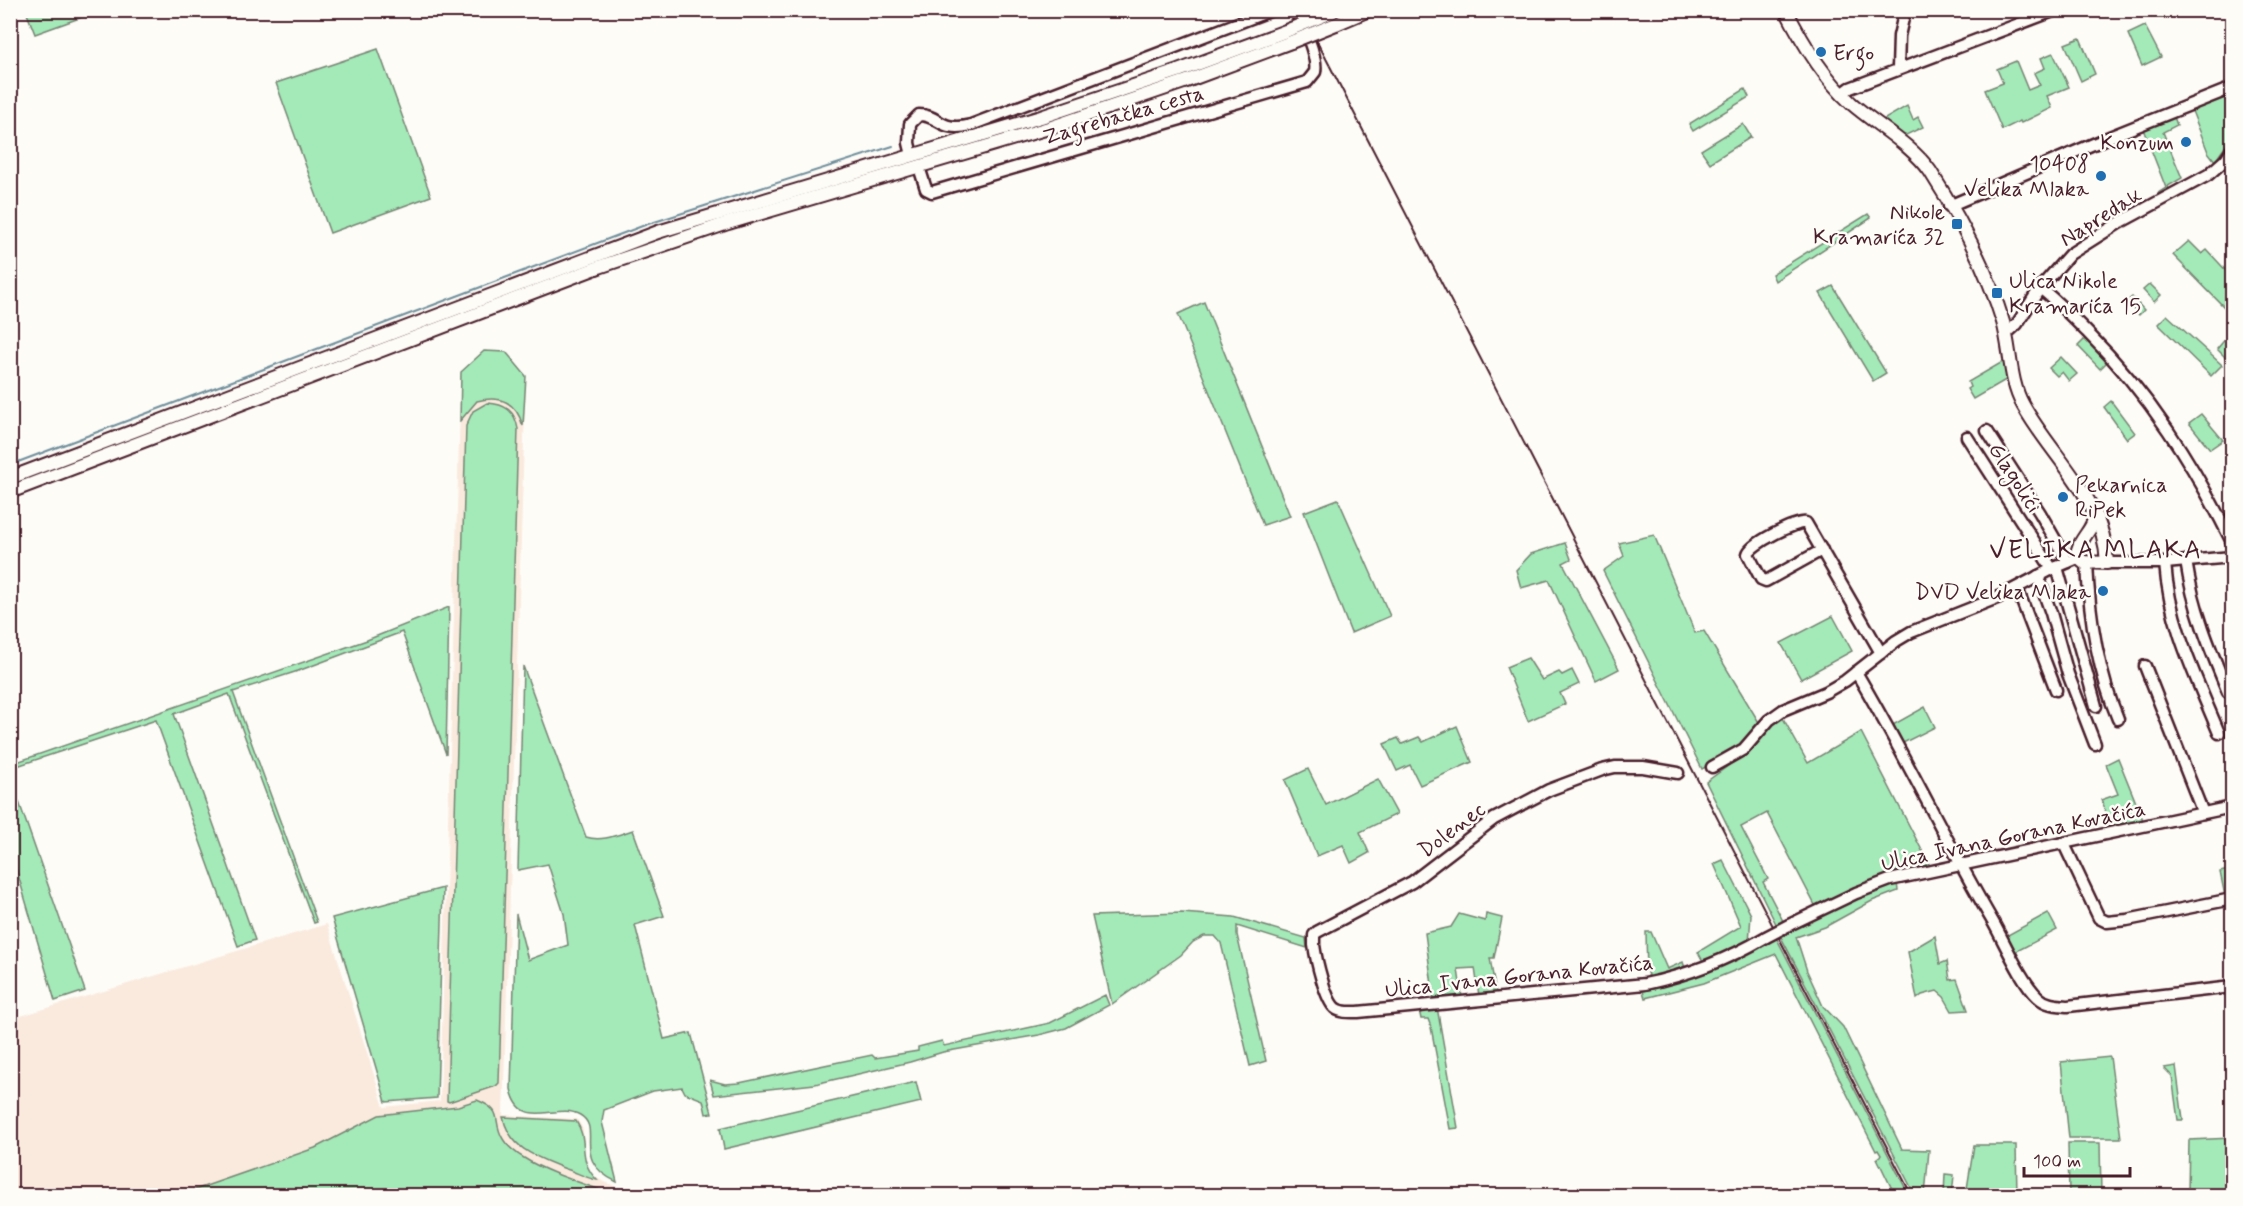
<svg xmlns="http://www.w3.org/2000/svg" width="2243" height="1206" viewBox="0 0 2243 1206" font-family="Mynerve,sans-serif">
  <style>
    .built { fill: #faeade }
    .green { fill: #a3eab8; stroke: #768472; stroke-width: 1.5 }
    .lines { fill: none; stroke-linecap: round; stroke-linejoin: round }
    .stream { stroke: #708e9b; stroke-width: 2 }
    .minor-casing { stroke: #4a1f2b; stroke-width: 15 }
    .major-casing { stroke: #4a1f2b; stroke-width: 16 }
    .minor { stroke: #fdfcf7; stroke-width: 10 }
    .major { stroke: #fdfcf7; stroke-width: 12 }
    .rail { stroke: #4a1f2b; stroke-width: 2 }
    .minor-bridge-casing { stroke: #4a1f2b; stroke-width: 15; stroke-linecap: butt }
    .major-bridge-casing { stroke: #4a1f2b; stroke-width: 16; stroke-linecap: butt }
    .minor-bridge { stroke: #fdfcf7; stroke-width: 10 }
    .major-bridge { stroke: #fdfcf7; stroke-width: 12 }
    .poi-dot { fill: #1f6fb2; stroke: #fdfcf7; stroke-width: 2 }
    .labels { text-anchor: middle; stroke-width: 5; stroke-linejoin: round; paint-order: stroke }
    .poi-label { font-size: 22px; fill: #4a1f2b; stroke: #fdfcf7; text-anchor: end }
    .street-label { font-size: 22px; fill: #4a1f2b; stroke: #fdfcf7 }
    .quarter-label { font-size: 26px; letter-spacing: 1.5px; fill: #4a1f2b; stroke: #fdfcf7 }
  </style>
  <rect width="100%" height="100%" fill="#fdfcf7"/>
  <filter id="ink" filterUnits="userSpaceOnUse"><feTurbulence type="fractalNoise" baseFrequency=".0167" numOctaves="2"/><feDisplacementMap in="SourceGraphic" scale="12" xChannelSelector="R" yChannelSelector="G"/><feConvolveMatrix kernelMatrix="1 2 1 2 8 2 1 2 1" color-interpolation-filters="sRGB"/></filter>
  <g filter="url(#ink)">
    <path class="built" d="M484,351L506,352L526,376L503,1115L577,1119L583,1129L585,1162L588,1170L598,1179L635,1195L11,1196V1019L327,924L384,1107L440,1101L461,372Z"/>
    <g class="green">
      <path d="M26,11V10L99,11L35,34Z"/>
      <path d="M2145,26L2161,57L2142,66L2128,34Z"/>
      <path d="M2080,38L2095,74L2081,81L2065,44Z"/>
      <path d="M378,49L431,196L330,233L276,83Z"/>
      <path d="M2053,53L2069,87L2047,96L2052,108L2021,123L2020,121L2002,130L1985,90L2003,83L1997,69L2016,61L2028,90L2040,85L2034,73L2045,68L2041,58Z"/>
      <path d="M1745,89L1749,97L1693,131L1689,124Z"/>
      <path d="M2228,94H2232V137L2215,161L2208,152L2192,111Z"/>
      <path d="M1907,106L1913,120L1918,117L1923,127L1904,136L1883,120Z"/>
      <path d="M2174,117L2177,125L2163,132L2182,178L2168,186L2170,193L2160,198L2158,193L2166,188L2143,129Z"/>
      <path d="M1743,124L1751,137L1710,163L1701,150Z"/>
      <path d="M1868,214L1871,218L1775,281L1772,274Z"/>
      <path d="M2189,241L2202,254L2207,250L2232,277V289L2230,292L2232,294V308L2229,312L2173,255Z"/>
      <path d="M2150,284L2161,295L2154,302L2143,290Z"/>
      <path d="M1833,286L1886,373L1873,381L1820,293Z"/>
      <path d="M2132,297L2144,310L2139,315L2126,302Z"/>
      <path d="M1204,302L1290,516L1263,525L1178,314Z"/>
      <path d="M2167,315L2222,365L2211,376L2158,324Z"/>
      <path d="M2232,331V364L2217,349Z"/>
      <path d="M2089,335L2111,358L2100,369L2078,346Z"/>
      <path d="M484,351L506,352L526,376L523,426C516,402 501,395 477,401L460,421L461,372Z"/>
      <path d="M2061,357L2077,374L2069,381L2062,372L2057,376L2049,368Z"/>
      <path d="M2006,360L2009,378L1973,399L1967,389L1970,387L1968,382Z"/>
      <path d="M2111,401L2135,433L2127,439L2104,407Z"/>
      <path d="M487,403C506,404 515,411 518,429L499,1083L496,1086L449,1102L447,1101L466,426L473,411Z"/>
      <path d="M2201,414L2223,440L2210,449L2189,423Z"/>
      <path d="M1338,499L1390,616L1351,633L1304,512Z"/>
      <path d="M1654,535L1695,633L1704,631L1760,724L1739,749L1702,769L1603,571L1624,556L1619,543Z"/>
      <path d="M1565,543L1571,559L1563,563L1619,669L1596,681L1549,580L1521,588L1516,570L1531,554Z"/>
      <path d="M449,607L446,754L402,632L298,671L233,692L317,922L314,923L229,694L174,714L255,940L238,946L156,720L11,768V764L367,640Z"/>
      <path d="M1833,616L1852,651L1801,679L1781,643Z"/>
      <path d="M1528,658L1542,680L1559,672L1562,675L1572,670L1579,684L1560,693L1565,704L1528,721L1506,667Z"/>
      <path d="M523,666L586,837C602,842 617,835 633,830L664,916L635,925L664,1039L691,1033L712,1113L706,1114L703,1100L685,1093L682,1087L653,1091L604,1110L602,1122L617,1182C569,1160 604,1129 580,1115C557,1101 521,1133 511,1089L516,914L528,960L568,945L564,914L548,864L518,870Z"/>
      <path d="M1925,707L1935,727L1901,744L1891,726Z"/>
      <path d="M1783,718L1808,763L1861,732L1930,866L1889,877L1817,909L1767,813L1741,827L1768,879L1763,882L1785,925L1778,928L1706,782L1743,755L1764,731Z"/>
      <path d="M1457,726L1472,762L1420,785L1410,765L1397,771L1384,744L1398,738L1402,744L1419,737L1423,742Z"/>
      <path d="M2118,758L2143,820L2112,827L2101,800L2118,794L2106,764Z"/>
      <path d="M1308,769L1326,805L1378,779L1397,814L1360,832L1369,853L1351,863L1343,845L1317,856L1285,780Z"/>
      <path d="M11,779L85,991L55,1001L11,851Z"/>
      <path d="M1723,860L1751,915L1749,942L1704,963L1698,952L1741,926L1714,864Z"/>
      <path d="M2232,869V894L2225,896L2220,872Z"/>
      <path d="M1897,882L1898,891L1872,901L1825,927L1796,937L1807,971L1823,1006L1843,1027L1902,1149L1929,1150L1925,1195H1915L1780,935L1857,896Z"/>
      <path d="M443,888L437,1098L386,1102L332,918Z"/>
      <path d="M1182,913L1234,917L1306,938L1307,948L1237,926V935L1266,1061L1250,1066L1221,943L1215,936H1204L1193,942L1181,955L1112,1004L1092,916Z"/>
      <path d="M2048,913L2057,930L2015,952L2006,936Z"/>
      <path d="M1459,914L1485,921L1486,914L1502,918L1494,958H1490L1496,994L1479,996L1475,968L1458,969L1462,997L1434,1000L1425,933L1451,927Z"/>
      <path d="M1646,932H1651L1667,969L1683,962L1686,971L1650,979L1647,973Z"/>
      <path d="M1935,936L1940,964L1947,961L1950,980L1957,979L1968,1010L1952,1011L1944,997L1937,991L1922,995L1917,999L1908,952Z"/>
      <path d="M1776,937L1909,1195H1893V1191L1877,1158L1881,1155L1878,1150L1876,1151L1776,954L1704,983L1645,998L1642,988Z"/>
      <path d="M1105,995L1109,1005L1066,1028L1039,1035L943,1052L910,1062L815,1084L714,1095L710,1080L725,1084L739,1083L872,1055L875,1058L918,1051V1047L942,1041L944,1046L1050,1023Z"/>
      <path d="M1437,1007L1458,1128L1450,1129L1431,1027L1428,1019H1421L1419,1010Z"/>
      <path d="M2110,1057L2121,1138H2069L2061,1062Z"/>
      <path d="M2176,1066L2183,1120H2178L2172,1076L2164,1068Z"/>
      <path d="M916,1082L921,1102L724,1149L720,1128Z"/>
      <path d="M477,1100C506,1112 491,1119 503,1139C507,1146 517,1154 524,1158C547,1173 588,1185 615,1195H180L315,1148L379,1115L458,1106Z"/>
      <path d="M503,1117L576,1121C590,1142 576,1159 597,1180C588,1179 576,1172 566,1169C539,1158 510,1150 503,1117Z"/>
      <path d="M2232,1138V1190L2188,1192L2189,1140Z"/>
      <path d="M2068,1143H2100L2101,1195H2069Z"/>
      <path d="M1974,1145H2016L2017,1195H1966Z"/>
      <path d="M1945,1174L1954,1175L1952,1195H1944Z"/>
    </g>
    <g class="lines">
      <path class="stream" d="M10,465L645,225L893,146"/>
      <defs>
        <g id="minor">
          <path d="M1898,69L1899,36L1905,10"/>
          <path d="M1842,94L1850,88L2056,10"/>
          <path d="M912,155L909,143L910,124L919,115C940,115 940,133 971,125L1272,10"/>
          <path d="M919,167L926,189L932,192L1307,82L1315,72C1318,58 1303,22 1294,10"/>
          <path d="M1949,206L2112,136L2232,88"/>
          <path d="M2040,288C2057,301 2072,317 2087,332C2149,394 2193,463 2232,542"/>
          <path d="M2006,334L2017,324L2040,288L2070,254L2119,223L2208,175L2225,160L2232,150"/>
          <path d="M1987,431L2040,513L2068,562"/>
          <path d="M1967,437L2052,569"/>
          <path d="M1822,550L1766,581L1761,579L1748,554C1750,544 1796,521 1806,523L1881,653"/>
          <path d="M2186,561C2193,608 2210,649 2228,692"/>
          <path d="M2087,562C2089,616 2097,669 2118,719"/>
          <path d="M2107,563H2165L2232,557"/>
          <path d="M2165,563C2169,624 2196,677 2219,733"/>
          <path d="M2057,567L2096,706"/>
          <path d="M2038,576L2051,613L2068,674L2095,744"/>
          <path d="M2017,588L2056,690"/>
          <path d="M2145,666L2203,813"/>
          <path d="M1856,672C1905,754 1945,840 1993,922C2005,943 2021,981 2038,997C2046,1005 2057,1005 2068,1006L2232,987"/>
          <path d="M1712,767L1744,749L1769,720L1783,710L1826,692L1845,681L1896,641L1911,632L1997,598L2052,569L2078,558"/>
          <path d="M1678,773L1643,767H1615L1602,770L1549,790L1494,819L1412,882L1317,932L1314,935V945C1316,959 1325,999 1335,1008C1341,1013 1351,1012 1358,1012L1645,984C1689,975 1727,960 1766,937"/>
          <path d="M2064,844L2099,918L2107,922L2127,920L2232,899"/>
          <path d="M1789,925L1856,893L1890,880L2232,807"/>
        </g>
        <g id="major">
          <path d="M1786,10C1803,44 1823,77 1851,103C1875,124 1912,145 1930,171C1960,218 1987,269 2003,322C2011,349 2009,380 2023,405C2052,458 2105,499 2107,563L2083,562L2077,556C2077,539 2095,530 2095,513"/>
          <path d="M1336,24L1369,10"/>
          <path d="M10,478L658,232L1041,117L1178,71L1286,31"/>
          <path d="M10,492L599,267L728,223L1052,127L1184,82L1291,42"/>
        </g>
      </defs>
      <use href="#minor" class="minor-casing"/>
      <use href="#major" class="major-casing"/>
      <use href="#minor" class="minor"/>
      <use href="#major" class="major"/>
      <path class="rail" d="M1301,10L1912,1196"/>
      <defs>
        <path id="minor-bridge" d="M1766,937L1789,925"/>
        <g id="major-bridge">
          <path d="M1286,31L1332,12"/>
          <path d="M1291,42L1336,24"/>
        </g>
      </defs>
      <use href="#minor-bridge" class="minor-bridge-casing"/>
      <use href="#major-bridge" class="major-bridge-casing"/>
      <use href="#minor-bridge" class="minor-bridge"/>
      <use href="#major-bridge" class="major-bridge"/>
    </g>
  </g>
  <g class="poi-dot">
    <circle cx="1821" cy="52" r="6"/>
    <circle cx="2186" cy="142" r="6"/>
    <circle cx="2101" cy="176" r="6"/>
    <rect x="1951" y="218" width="12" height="12" rx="3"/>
    <rect x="1991" y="287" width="12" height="12" rx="3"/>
    <circle cx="2063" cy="497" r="6"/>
    <circle cx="2103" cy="591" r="6"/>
  </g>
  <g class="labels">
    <g class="poi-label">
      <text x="1833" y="60" text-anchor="start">Ergo</text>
      <text x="2174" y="150">Konzum</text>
      <text x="2089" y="171">10408<tspan x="2089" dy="25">Velika Mlaka</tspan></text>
      <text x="1945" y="219">Nikole<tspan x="1945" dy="25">Kramarića 32</tspan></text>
      <text x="2009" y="288" text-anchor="start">Ulica Nikole<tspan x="2009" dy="25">Kramarića 15</tspan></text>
      <text x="2075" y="492" text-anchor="start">Pekarnica<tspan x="2075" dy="25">RiPek</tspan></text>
      <text x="2091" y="599">DVD Velika Mlaka</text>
    </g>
    <g class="street-label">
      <text transform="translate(1123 114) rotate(-16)" y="8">Zagrebačka cesta</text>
      <text transform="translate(2100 216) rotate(-32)" y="8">Napredak</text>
      <text transform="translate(2016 477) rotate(57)" y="8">Glagolići</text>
      <text transform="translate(1451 829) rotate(-37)" y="8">Dolenec</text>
      <text transform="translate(2013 835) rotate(-12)" y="8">Ulica Ivana Gorana Kovačića</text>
      <text transform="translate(1519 975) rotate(-6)" y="8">Ulica Ivana Gorana Kovačića</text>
    </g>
    <g class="quarter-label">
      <text x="2096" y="558">VELIKA MLAKA</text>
    </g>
  </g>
  <rect width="2243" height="1206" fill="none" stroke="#fdfcf7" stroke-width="36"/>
  <rect x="18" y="18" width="2207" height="1170" fill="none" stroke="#4a1f2b" stroke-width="2" filter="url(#ink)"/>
  <path d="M2024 1167v9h106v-9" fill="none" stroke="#4a1f2b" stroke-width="3"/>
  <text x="2033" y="1167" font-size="18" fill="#4a1f2b" stroke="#fdfcf7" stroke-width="4.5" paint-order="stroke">100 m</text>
</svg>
